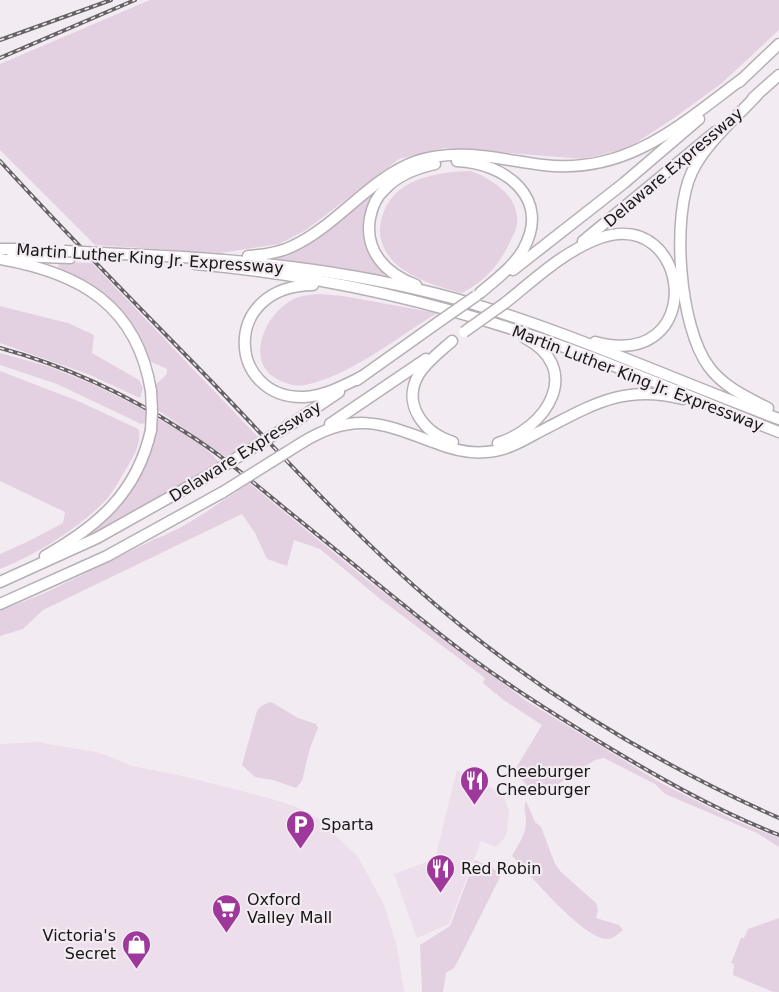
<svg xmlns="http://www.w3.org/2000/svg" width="779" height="992" viewBox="0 0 779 992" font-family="'DejaVu Sans',sans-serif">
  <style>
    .built { fill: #ecdeea }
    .green { fill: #e3d1e1 }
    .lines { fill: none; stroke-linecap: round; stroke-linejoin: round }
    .highway-casing { stroke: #b7afb6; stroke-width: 13 }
    .highway { stroke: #fff; stroke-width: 10 }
    .rail-casing { stroke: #656164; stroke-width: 4 }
    .rail { stroke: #f3ebf2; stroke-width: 1.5; stroke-dasharray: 4.5; stroke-linecap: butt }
    .highway-bridge-casing { stroke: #b7afb6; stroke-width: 13; stroke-linecap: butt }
    .highway-bridge { stroke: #fff; stroke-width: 10 }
    .labels { text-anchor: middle; stroke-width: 4.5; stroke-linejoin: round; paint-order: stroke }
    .street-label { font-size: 16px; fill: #171517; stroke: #f3ebf2 }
    .poi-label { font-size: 16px; fill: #171517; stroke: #f3ebf2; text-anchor: start }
  </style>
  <rect width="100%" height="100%" fill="#f3ebf2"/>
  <g class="built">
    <path d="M38,742L100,753L132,766L187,777L272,799L299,808L320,820L358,857L384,905L397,947L404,992H0V744Z"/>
    <path d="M457,770L503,794L509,812L506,836L496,847L481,841L449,924L417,938L394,874L435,859Z"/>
  </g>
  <g class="green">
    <path d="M150,0H779V30L722,83L674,118L628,148L584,159L444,148L399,159L306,230L279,244L220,253L95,245L0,150V64Z"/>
    <path d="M471,171C492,179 519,196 517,222C517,230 512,237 509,244C498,266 485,281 462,293C441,288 420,281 402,269C390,261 379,244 380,230C384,181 430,172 471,171Z"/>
    <path d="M388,181L366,225L385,272L383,276L266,257L286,252Z"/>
    <path d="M59,262L92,263L258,437L226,457L156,409L154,386L167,374V369L147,360L134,332L58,269Z"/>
    <path d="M319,294L343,296L437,313C398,337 350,376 305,385C296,387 287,384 279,380C243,363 265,314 292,300C301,295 310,295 319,294Z"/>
    <path d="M0,306L68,323L94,335L92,353L139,380L143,388L140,398L90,375L0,343Z"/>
    <path d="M0,353L47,366L90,383L147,411L145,423L141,424L57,384L0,365Z"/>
    <path d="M0,371L78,401L136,428L139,430C141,445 134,456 126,469C120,479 114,491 106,500C79,528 36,555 0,569V554L29,541L63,523L65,512L0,481Z"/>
    <path d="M155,417C177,429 202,442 219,462L111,524L69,545L117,505Z"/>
    <path d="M249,483L367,580L525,700L661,783L734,820L779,838V847L757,833L665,794L655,784L604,758L595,760L540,796H536L518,775L516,768L542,725L505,701L483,683L485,678L379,598L320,549L294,540L287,566L267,559L255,533L242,514L43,610L23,629L0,636V611L47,592L155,539C190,526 218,503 249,483Z"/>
    <path d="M269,702L273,703L298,718L316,724L318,728L310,748L302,781L296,788L273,780L255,777L242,765L257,711L260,707Z"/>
    <path d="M526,801L535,822L541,827L555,864L561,872L596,903L598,910L596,918L619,925L623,930C618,934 613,939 607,939C582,938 530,874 512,856C518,845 526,834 526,822C526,814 523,809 526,801Z"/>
    <path d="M475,860L493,868L501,875L459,959L454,968L446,973L443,992H422L420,945L450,926Z"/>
    <path d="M779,918V992H773L733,975L734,964L731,963L741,938H744L748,929Z"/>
  </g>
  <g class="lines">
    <defs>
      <g id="highway">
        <path d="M739,82L779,44"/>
        <path d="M757,95C735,119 706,143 692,172C671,216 679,327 709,367C724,387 746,397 768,408"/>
        <path d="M753,98L779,75"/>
        <path d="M457,161C505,163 552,198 523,250C513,267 495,280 480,293"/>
        <path d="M583,241L715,132"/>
        <path d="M0,249H22"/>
        <path d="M120,254C233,258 346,269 456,299C566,330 671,379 779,419"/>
        <path d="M12,256L70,258"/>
        <path d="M248,256C264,255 279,253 293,246C338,225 369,178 417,161C458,147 502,160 543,165C627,175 680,125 742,79"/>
        <path d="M0,259C80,273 137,305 151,391"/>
        <path d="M195,264C309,274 425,299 533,336C616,364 697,400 779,432"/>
        <path d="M513,270L624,183L699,119"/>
        <path d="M313,285C220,286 227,399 304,397C324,396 343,386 361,377"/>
        <path d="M416,285C386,274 364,251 370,218C372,207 377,196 385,189C398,175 417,168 435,164"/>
        <path d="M505,303C534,280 564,251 600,238C692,206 709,372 595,342"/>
        <path d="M452,341C441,351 427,361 419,374C401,404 424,433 453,442"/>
        <path d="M357,380L440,321"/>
        <path d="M293,423L339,392"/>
        <path d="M330,424L426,359"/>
        <path d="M303,442C354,411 382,423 433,442C450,449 467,454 486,452C505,451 521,442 537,433C589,407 622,383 683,399"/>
        <path d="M498,443C547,428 584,369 525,338"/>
        <path d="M45,556C98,526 137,493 151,430"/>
        <path d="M0,582L97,538L204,478"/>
        <path d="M0,604L107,556L223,492"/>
      </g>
    </defs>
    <use href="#highway" class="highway-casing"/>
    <use href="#highway" class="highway"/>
    <defs>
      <g id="rail">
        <path d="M0,40L111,0"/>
        <path d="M0,58L135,0"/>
        <path d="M0,161C68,236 140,308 211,381C277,450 342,522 414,586C523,683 646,759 779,818"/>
        <path d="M0,348C66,366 128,395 185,432C222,455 255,484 288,511C339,552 389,594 440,634C490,674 544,708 598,741C656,776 715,810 779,835"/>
      </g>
    </defs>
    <use href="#rail" class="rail-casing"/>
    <use href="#rail" class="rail"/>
    <defs>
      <g id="highway-bridge">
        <path d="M64,251L120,254"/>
        <path d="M440,321L476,296"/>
        <path d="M464,332L505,303"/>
        <path d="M151,430L152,411L151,391"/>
        <path d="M204,478L293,423"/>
        <path d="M223,492L303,442"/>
      </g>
    </defs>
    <use href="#highway-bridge" class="highway-bridge-casing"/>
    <use href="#highway-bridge" class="highway-bridge"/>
  </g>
  <defs>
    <symbol id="restaurant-pin" viewBox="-11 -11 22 30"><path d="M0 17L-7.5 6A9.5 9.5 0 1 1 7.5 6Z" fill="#9f389b" stroke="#f3ebf2"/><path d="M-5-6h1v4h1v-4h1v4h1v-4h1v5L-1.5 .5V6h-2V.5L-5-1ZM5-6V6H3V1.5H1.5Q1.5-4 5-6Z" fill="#fff"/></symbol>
    <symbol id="parking-pin" viewBox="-11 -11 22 30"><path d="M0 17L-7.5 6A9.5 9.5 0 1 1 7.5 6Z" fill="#9f389b" stroke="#f3ebf2"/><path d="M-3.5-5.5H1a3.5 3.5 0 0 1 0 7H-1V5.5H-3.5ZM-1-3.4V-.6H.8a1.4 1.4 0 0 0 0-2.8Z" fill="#fff"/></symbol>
    <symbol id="supermarket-pin" viewBox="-11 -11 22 30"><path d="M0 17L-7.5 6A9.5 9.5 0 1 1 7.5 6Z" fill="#9f389b" stroke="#f3ebf2"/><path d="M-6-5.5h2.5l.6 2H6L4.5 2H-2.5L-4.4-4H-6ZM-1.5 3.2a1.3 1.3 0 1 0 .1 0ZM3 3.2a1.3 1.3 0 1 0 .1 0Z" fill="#fff"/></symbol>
    <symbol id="shop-pin" viewBox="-11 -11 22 30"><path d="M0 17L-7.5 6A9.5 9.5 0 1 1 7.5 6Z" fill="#9f389b" stroke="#f3ebf2"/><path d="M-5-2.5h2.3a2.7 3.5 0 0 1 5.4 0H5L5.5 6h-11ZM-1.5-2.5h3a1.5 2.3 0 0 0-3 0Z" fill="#fff"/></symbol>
  </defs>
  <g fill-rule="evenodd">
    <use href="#restaurant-pin" x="458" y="764" width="33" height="45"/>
    <use href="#parking-pin" x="284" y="808" width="33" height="45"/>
    <use href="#restaurant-pin" x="424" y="852" width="33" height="45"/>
    <use href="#supermarket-pin" x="210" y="892" width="33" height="45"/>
    <use href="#shop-pin" x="120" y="928" width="33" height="45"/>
  </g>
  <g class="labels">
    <g class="street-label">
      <text transform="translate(673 167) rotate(-40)" y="6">Delaware Expressway</text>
      <text transform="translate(150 258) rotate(4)" y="6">Martin Luther King Jr. Expressway</text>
      <text transform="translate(638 378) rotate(21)" y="6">Martin Luther King Jr. Expressway</text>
      <text transform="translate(245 451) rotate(-32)" y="6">Delaware Expressway</text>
    </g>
    <g class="poi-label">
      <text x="496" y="777">Cheeburger<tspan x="496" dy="18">Cheeburger</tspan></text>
      <text x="321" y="830">Sparta</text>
      <text x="461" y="874">Red Robin</text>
      <text x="247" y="905">Oxford<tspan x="247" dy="18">Valley Mall</tspan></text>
      <text x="116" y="941" text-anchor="end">Victoria's<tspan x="116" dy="18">Secret</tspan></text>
    </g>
  </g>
</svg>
